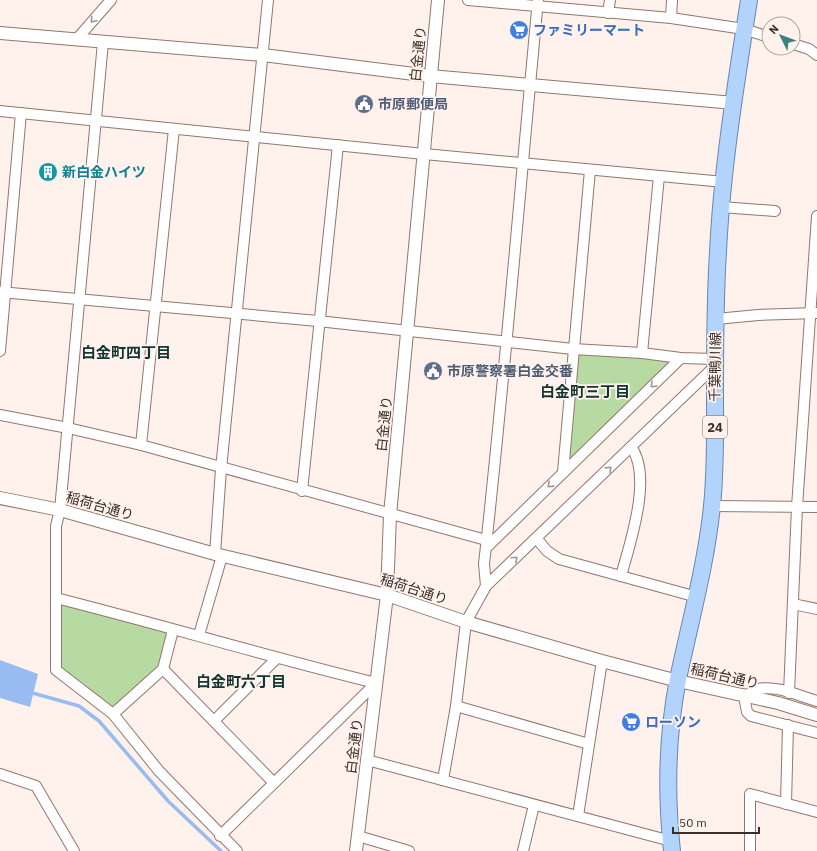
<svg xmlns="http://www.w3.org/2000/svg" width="817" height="851" viewBox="0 0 817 851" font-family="'IBM Plex Sans','Noto Sans JP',sans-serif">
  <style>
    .green { fill: #b7daa2 }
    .water { fill: #98bcf1 }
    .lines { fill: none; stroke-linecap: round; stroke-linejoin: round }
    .stream { stroke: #98bcf1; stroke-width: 3.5 }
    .minor-casing { stroke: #93766b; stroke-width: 12 }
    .tertiary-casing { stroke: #93766b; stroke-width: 14 }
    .primary-casing { stroke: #6787b0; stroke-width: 18 }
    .minor { stroke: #fff; stroke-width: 10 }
    .tertiary { stroke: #fff; stroke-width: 12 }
    .primary { stroke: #b2d3fb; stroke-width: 16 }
    .oneway { stroke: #9d9794 }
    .labels { text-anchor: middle; stroke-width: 3.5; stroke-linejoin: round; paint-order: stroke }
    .shield { fill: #fff2ed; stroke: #766a64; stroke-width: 1 }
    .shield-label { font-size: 13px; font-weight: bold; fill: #3b2f2a }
    .shop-label { font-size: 14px; font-weight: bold; fill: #366cbe; stroke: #fff2ed; text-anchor: start }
    .street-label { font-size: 14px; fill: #3b2f2a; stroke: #fff2ed }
    .service-label { font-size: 14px; font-weight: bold; fill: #4e5e75; stroke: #fff2ed; text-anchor: start }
    .culture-label { font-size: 14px; font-weight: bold; fill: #0d838f; stroke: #fff2ed; text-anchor: start }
    .neighbourhood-label { font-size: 15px; font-weight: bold; fill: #123533; stroke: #fff2ed }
  </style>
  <rect width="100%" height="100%" fill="#fff2ed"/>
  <g class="green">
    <path d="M573,349L681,358L563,472Z"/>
    <path d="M56,598L173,630L163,669L113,714L56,670Z"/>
  </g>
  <path class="water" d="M0,660L38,674L30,707L0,698Z"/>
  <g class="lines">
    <path class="stream" d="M29,692L79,706L99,721L168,801L221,851"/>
    <defs>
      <g id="minor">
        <path d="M468,0L671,18L744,29L769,37"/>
        <path d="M608,13L610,0"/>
        <path d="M671,18L672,0"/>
        <path d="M76,40L111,0"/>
        <path d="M103,42L60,510L56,526V670L113,714L159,771L237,851"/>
        <path d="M793,44L809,49L817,55"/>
        <path d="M0,111L424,154L724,182"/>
        <path d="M721,207L775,211"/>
        <path d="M0,292L318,321L573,349L642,353L681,358L715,359"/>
        <path d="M716,319L758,315L817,313"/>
        <path d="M0,351L21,113"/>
        <path d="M642,353L659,176"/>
        <path d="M0,415L68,428L141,445L486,540"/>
        <path d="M141,445L174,129"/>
        <path d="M563,472L590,170"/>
        <path d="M302,491L338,145"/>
        <path d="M712,506L817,507"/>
        <path d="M537,539L547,551L559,559L697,597"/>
        <path d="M486,548L681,358"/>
        <path d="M215,554L221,469L268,0"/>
        <path d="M621,576C630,543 653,476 631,447"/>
        <path d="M486,586L484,564C505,376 520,188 538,0"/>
        <path d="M56,598C163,625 269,657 376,683"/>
        <path d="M793,604L817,609"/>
        <path d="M199,635L222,556"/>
        <path d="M163,669L274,783"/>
        <path d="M789,693L797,507L817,216"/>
        <path d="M817,701C799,696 777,685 758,689C754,691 748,694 744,696L747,712L751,716L817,733"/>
        <path d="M456,706L589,744"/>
        <path d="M113,714L163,669L173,630"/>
        <path d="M214,721L276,659"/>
        <path d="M367,760L671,841"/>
        <path d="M0,774L36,786L74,851"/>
        <path d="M443,780L456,706L466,622L486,586L715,366"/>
        <path d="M786,804L788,725"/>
        <path d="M578,816L602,661"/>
        <path d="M220,836L376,683"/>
        <path d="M358,836L409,851"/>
        <path d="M523,851L534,805"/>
        <path d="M750,851V794L817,812"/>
      </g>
      <g id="tertiary">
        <path d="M0,33L263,55L430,76L734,103"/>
        <path d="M0,498L60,510L215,554L387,595L466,622L602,661L678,681L778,703L817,715"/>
        <path d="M356,851L387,595L390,515L438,0"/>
      </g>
      <path id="primary" d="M672,851C666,795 667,735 678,679C690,622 706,565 712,506C716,468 715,429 715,390C715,344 715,298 718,252C722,168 736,83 749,0"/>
    </defs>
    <use href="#minor" class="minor-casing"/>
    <use href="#tertiary" class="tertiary-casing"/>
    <use href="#primary" class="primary-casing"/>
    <use href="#minor" class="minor"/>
    <use href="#tertiary" class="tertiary"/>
    <use href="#primary" class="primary"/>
  </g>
  <defs><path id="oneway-chevron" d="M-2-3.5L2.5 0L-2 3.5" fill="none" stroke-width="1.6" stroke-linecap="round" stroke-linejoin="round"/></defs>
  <g class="oneway">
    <use href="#oneway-chevron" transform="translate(93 20) rotate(131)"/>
    <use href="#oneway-chevron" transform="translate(653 385) rotate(136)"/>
    <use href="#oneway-chevron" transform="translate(609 469) rotate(-44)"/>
    <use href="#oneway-chevron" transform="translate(550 485) rotate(136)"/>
    <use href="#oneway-chevron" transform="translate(515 559) rotate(-43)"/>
  </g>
  <defs>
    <symbol id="supermarket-disc" viewBox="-11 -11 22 22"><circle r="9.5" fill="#3f7fe0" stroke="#fff2ed"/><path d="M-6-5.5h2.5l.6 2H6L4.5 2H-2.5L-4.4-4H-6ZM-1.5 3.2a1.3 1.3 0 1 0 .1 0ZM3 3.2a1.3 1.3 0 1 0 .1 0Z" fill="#fff"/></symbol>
    <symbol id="civic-disc" viewBox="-11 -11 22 22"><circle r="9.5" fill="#5c6f8a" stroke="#fff2ed"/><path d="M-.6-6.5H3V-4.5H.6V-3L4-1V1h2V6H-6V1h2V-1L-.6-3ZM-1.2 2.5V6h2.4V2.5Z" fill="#fff"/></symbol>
    <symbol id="building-disc" viewBox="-11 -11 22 22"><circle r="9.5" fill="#0f9aa8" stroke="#fff2ed"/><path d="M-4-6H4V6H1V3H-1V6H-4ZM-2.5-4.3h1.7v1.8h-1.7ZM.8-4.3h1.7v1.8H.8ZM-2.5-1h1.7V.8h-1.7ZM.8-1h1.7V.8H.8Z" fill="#fff"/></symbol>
  </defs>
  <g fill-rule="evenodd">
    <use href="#supermarket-disc" x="508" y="19" width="22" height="22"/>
    <use href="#civic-disc" x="353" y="93" width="22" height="22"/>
    <use href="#building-disc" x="37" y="161" width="22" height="22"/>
    <use href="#civic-disc" x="422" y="360" width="22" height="22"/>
    <use href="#supermarket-disc" x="620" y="711" width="22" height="22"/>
  </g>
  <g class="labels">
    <rect class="shield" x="703" y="416" width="24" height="22" rx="3"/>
    <g class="shield-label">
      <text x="715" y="432">24</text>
    </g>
    <g class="shop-label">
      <text x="533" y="35">ファミリーマート</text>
      <text x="645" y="727">ローソン</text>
    </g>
    <g class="street-label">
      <text transform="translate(418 54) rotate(-84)" y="5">白金通り</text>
      <text transform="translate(715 367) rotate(-89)" y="5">千葉鴨川線</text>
      <text transform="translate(384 424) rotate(-84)" y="5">白金通り</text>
      <text transform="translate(100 506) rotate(16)" y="5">稲荷台通り</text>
      <text transform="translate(414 589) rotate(18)" y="5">稲荷台通り</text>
      <text transform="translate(725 676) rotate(13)" y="5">稲荷台通り</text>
      <text transform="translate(354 746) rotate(-83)" y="5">白金通り</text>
    </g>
    <g class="service-label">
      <text x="378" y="109">市原郵便局</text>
      <text x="447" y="376">市原警察署白金交番</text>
    </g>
    <g class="culture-label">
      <text x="62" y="177">新白金ハイツ</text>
    </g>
    <g class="neighbourhood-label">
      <text x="126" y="358">白金町四丁目</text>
      <text x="585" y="397">白金町三丁目</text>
      <text x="241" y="687">白金町六丁目</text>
    </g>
  </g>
  <g transform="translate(781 36) rotate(312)"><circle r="19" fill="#fff2ed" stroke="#b1a49f"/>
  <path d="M0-3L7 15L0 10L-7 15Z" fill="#3c8380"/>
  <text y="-6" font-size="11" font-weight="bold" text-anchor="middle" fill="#3b2f2a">N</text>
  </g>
  <path d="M673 827v6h86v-6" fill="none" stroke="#3b2f2a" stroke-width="2"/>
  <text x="679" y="827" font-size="12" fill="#3b2f2a" stroke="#fff2ed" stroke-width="3" paint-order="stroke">50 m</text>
</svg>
